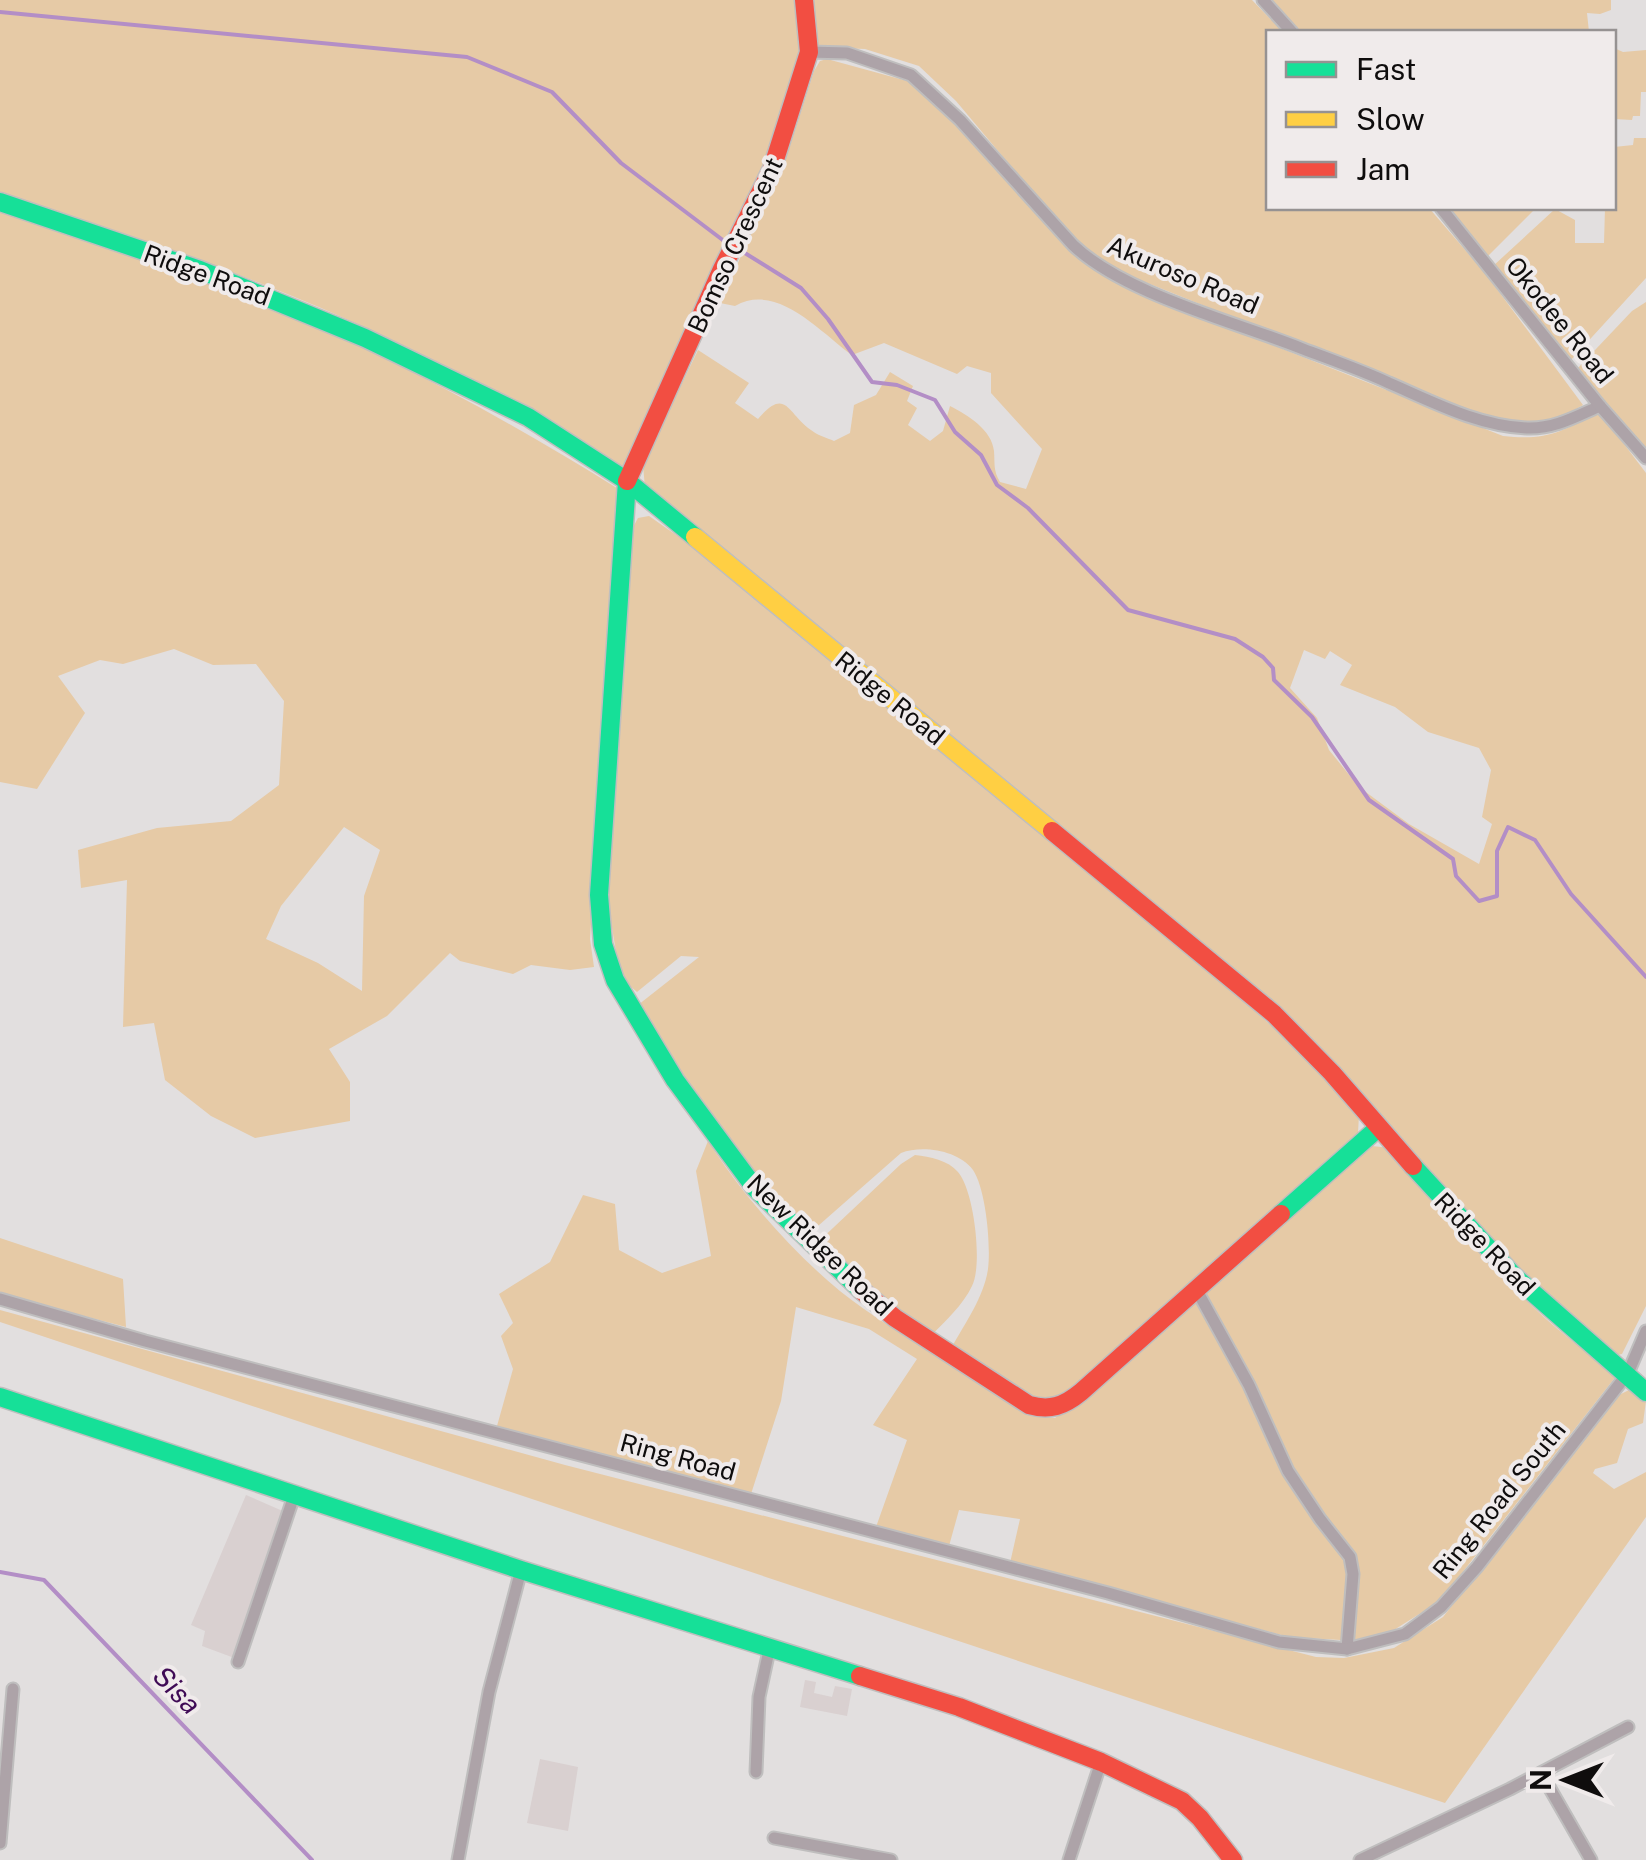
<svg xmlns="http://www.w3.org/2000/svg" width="1646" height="1860" viewBox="0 0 1646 1860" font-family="'Public Sans',sans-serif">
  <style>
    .built { fill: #d9d0d0 }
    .green { fill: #e6caa6; fill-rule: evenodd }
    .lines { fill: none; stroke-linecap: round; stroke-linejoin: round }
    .stream { stroke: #b38ec6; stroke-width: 4 }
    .street-casing { stroke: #bfbebe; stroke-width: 15 }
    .fast-casing { stroke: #bfbebe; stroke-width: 21 }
    .slow-casing { stroke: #bfbebe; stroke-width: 21 }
    .jam-casing { stroke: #bfbebe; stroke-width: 21 }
    .street { stroke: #ada3a8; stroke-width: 11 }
    .fast { stroke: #16e098; stroke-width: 18 }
    .slow { stroke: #ffcf43; stroke-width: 18 }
    .jam { stroke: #f24e42; stroke-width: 18 }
    .labels { text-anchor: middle; stroke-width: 8; stroke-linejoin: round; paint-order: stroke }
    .street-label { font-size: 25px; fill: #0f0d0d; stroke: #f0ebeb }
    .water-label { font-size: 28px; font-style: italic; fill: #3f0b55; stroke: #f0ebeb }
  </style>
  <rect width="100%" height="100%" fill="#e2dfdf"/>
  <g class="built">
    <path d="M246,1495L285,1512L237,1659L202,1646L205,1631L191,1625Z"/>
    <path d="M805,1680L816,1682L814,1693L832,1697L835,1686L852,1689L847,1716L800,1707Z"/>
    <path d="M540,1759L578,1767L568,1831L527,1823Z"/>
  </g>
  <g class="green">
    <path d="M0,0H799L800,58L792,100L753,195L624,467L617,469C438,343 210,256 0,196Z"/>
    <path d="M811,0H1252L1283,32H1268V208H1429L1485,273L1583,405C1537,433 1507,422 1459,408L1115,270L1068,234L956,101L919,66L865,49L814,47Z"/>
    <path d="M1270,0H1611V10L1600,14L1587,13L1589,32H1297Z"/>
    <path d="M1614,48L1623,52L1646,50V92H1641L1640,116H1633L1632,120L1614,119Z"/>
    <path d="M827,59L911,82L947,112L1067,245L1090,265L1141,293L1503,436C1545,441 1562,432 1597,413L1605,419L1646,473V1306L1622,1354L1617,1355L1547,1303L1350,1083L645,488L643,465L698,350L749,383L735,403L758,419C786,386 787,413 811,430C817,435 827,438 834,441L850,433L854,405L876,395L890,372L913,386L907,401L917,408L908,425L930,441L943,431L950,406C968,415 992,430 994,451C995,464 993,470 1000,482L1026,489L1042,449L991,393V373L967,366L957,374L884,343L852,355C819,331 777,282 735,306L720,303L790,146L814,71L820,61ZM1304,650L1325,659L1330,651L1352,665L1340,685L1395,707L1428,732L1479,748L1491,770L1482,817L1492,824L1479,864L1409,824L1359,787L1329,750L1317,718L1290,688Z"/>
    <path d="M1634,138H1646V278L1571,360L1492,267L1555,209L1575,220V243H1604L1605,208H1614V147L1633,145Z"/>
    <path d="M1447,208H1536L1488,256Z"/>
    <path d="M0,211C79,237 159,263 236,293C371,345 498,414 620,490L590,939L594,967L570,970L531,965L513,974L460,961L450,953L387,1016L329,1049L350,1082V1121L255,1138L211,1116L165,1080L154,1023L123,1027L127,880L81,888L78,850L157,828L231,821L279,785L284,701L256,664L213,665L174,649L123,664L100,660L58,676L85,713L37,789L0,782ZM344,827L380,850L364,896L362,991L318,963L266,939L281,906Z"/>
    <path d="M1646,302V451L1578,368L1632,311Z"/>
    <path d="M649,516L699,551L1235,994L1297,1048L1359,1115L1358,1133L1348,1146L1065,1396L1045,1399L1030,1397L952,1347C965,1323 984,1297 988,1269C991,1246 986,1189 973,1170C958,1150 922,1145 901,1153L810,1233L742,1164L638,1005L699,957L681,956L637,992L623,980L619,970L608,903L615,738L630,533L638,518Z"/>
    <path d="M708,1141C745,1199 806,1269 864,1309C918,1347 977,1379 1032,1416L1055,1418L1195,1300L1226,1350L1240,1381L1250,1384L1204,1293L1364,1149L1372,1146L1390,1148C1458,1225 1528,1319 1617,1372V1375L1440,1601L1386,1635L1358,1641L1289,1637L1010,1563L1020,1519L959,1510L949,1546L876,1527L907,1440L873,1425L917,1359L869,1329L796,1307L781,1401L751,1494L497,1426L513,1369L501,1336L513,1323L499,1294L550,1262L583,1195L615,1204L619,1250L662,1273L711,1256L696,1171Z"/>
    <path d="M915,1155C930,1157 948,1160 958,1172C974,1190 983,1265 972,1286C963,1305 946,1320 932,1335L901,1316L817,1243L901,1164Z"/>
    <path d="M0,1238L123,1279L126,1327L0,1294Z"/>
    <path d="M0,1310L565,1465L1316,1657L1344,1658L1394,1648L1443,1617L1617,1396L1629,1390L1639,1392L1646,1401L1643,1423L1628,1429L1617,1463L1595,1469L1593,1473L1614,1489L1646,1472V1517L1445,1803L0,1322Z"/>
  </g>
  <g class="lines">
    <g class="stream">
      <path d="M0,12L467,57L552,92L621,163L728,244"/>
      <path d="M740,250L801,288L828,319L872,382L897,385L935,400L955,432L981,455L997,485L1028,508L1128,610L1235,639L1263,657L1273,668L1274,680L1312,717L1369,800L1453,859L1456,876L1479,901L1497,896V851L1508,827L1535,840L1571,894L1646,977"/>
      <path d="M0,1572L44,1580L312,1860"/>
    </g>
    <defs>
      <g id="street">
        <path d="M1263,0L1292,32"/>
        <path d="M809,52L847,53L911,75L960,120L1073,245C1124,294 1236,322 1303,349C1332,360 1361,370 1389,383C1433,402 1478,426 1527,428C1554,429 1575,417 1600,406"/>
        <path d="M1441,208L1600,406L1646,458"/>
        <path d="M1195,1287L1249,1385L1288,1471L1320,1519L1350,1557L1353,1574L1347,1649"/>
        <path d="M0,1299L145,1341L1108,1593L1279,1642L1347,1649L1405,1634L1441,1607L1477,1567L1628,1373L1646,1331"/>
        <path d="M238,1662L295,1493"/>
        <path d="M756,1772L759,1697L770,1646"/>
        <path d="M1541,1773L1591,1860"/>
        <path d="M774,1838L891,1860"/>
        <path d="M0,1843L13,1689"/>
        <path d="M458,1860L489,1692L521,1570"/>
        <path d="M1069,1860L1101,1762"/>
        <path d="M1360,1860L1510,1789L1628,1727"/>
      </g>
      <g id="fast">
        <path d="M0,202L200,270L365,338L528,417L627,481L695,537"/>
        <path d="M627,481L599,895L603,944L615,980L675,1080L755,1188L861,1290"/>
        <path d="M1413,1166L1515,1277L1646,1392"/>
        <path d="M1281,1214L1378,1128"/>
        <path d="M0,1397L521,1570L860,1676"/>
      </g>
      <path id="slow" d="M695,537L1052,831"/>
      <g id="jam">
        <path d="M627,481L722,269L772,169L809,52L804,0"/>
        <path d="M1052,831L1274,1014L1332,1073L1413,1166"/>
        <path d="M861,1290L895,1318L1029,1405C1050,1411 1064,1406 1081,1392L1281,1214"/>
        <path d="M860,1676L959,1707L1101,1762L1182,1801L1200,1818L1233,1860"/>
      </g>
    </defs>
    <use href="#street" class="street-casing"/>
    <use href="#fast" class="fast-casing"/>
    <use href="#slow" class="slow-casing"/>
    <use href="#jam" class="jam-casing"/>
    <use href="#street" class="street"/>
    <use href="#fast" class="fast"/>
    <use href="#slow" class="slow"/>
    <use href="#jam" class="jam"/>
  </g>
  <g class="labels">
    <g class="street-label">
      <text transform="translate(735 245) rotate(-65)" y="9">Bomso Crescent</text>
      <text transform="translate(207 275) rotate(20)" y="9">Ridge Road</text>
      <text transform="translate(1183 275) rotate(23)" y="9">Akuroso Road</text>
      <text transform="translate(1560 320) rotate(51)" y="9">Okodee Road</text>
      <text transform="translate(890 698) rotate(39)" y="9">Ridge Road</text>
      <text transform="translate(1485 1244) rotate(46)" y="9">Ridge Road</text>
      <text transform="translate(820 1245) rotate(44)" y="9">New Ridge Road</text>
      <text transform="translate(678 1457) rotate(15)" y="9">Ring Road</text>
      <text transform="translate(1499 1500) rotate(-51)" y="9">Ring Road South</text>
    </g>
    <g class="water-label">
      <text transform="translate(177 1690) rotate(46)" y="10">Sisa</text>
    </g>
  </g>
  <rect x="1266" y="30" width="350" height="180" fill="#f0ebeb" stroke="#969292" stroke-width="2.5"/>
  <rect x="1286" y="62" width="50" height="15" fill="#16e098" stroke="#969292" stroke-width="2.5"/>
  <text x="1356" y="80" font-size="30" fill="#0f0d0d">Fast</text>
  <rect x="1286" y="112" width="50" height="15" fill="#ffcf43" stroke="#969292" stroke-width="2.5"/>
  <text x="1356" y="130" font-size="30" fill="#0f0d0d">Slow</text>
  <rect x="1286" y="162" width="50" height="15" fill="#f24e42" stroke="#969292" stroke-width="2.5"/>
  <text x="1356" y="180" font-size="30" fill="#0f0d0d">Jam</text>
  <g transform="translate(1566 1780) rotate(270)" stroke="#f0ebeb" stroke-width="8" paint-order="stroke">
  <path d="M0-8L18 38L0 25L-18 38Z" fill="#0f0d0d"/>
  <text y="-15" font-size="28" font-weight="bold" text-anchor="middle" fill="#0f0d0d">N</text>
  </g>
</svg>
